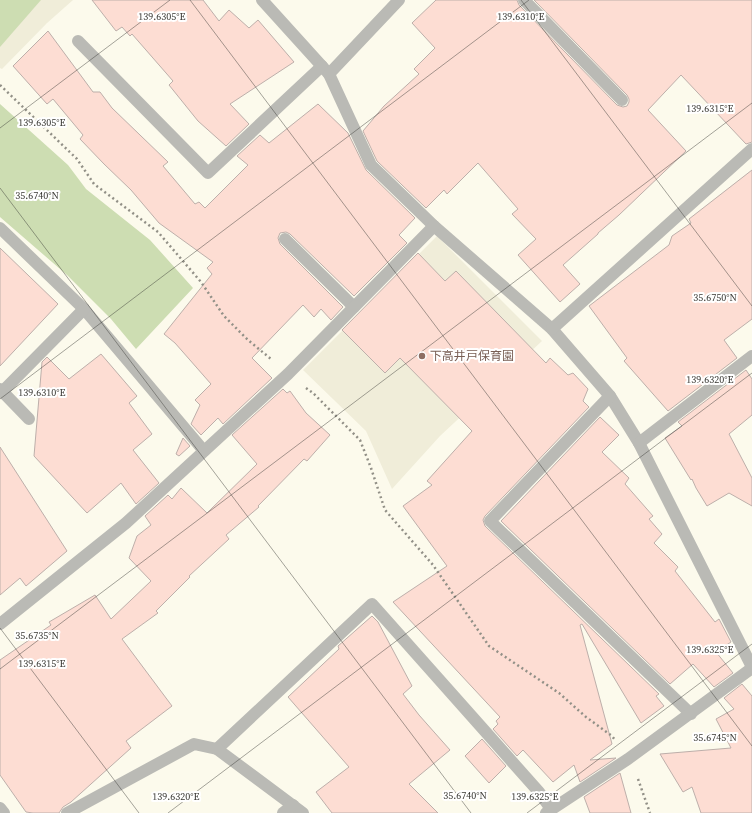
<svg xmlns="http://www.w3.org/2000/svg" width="752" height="813" viewBox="0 0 752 813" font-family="'Source Serif 4','Noto Sans JP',serif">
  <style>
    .built { fill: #f0edd9 }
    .green { fill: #cdddb2 }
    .building { fill: #fdddd3; stroke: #bdafaa }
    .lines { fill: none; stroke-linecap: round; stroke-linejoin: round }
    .path { stroke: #929087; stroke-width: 2.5; stroke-dasharray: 2 3; stroke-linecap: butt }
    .minor { stroke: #babab5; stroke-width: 12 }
    .ticks { fill: none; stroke: #383732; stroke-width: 1; stroke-opacity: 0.45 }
    .education-dot { fill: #8d6e63; stroke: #fff; stroke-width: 1.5 }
    .labels { text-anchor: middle; stroke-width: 4; stroke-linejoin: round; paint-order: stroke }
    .education-label { font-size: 12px; fill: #785e54; stroke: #fff; text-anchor: start }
    .ticks-label { font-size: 10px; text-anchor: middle; fill: #383732; stroke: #fff; stroke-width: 4; stroke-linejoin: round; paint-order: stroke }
  </style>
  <rect width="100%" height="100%" fill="#fcfaec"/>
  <g class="built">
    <path d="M0,0H73L47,23L2,69L0,68Z"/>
    <path d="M437,236L542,341L440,436L392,489L366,431L303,370Z"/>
  </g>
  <g class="green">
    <path d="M0,0H41L0,47Z"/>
    <path d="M0,104L68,165L86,189L150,240L193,288L136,349L111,319L67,275L0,217Z"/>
  </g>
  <g class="building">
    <path d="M92,0H203L219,21L229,10L249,28L258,20L294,62L230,104L249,124L226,146L198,121L169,85L173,81L132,34L130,36L122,27L116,31Z"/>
    <path d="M436,0H517L519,5L617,105L623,107L627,106L629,102V99L627,95L534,0H752V142L746,144L681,75L648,110L686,151L619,215L598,233V234L563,265L580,284L560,302L518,255L536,239L512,214L518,209L478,163L447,194L444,190L426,208L377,161L363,131L384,106L419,74L414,69L435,48L412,23Z"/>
    <path d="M48,31L93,92H100L112,108L168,162L163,166L195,204L199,202L205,208L248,165L237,156L260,135L269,143L318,104L348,133L366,170L415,218L399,235L407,243L354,296L290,234L286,232L280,233L278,238L280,244L343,307L331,320L321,309L314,317L303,305L252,358L272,378L223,424L218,418L201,435L191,424L200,405L195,400L211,384L175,343L164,334L212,274L207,268L213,262L159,223L131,190L104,164L80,139L83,135L53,99L47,104L13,66Z"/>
    <path d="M752,170V319L724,340L737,358L668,411L624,361L627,358L589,306L669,245L672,236L691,223L689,219Z"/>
    <path d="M0,248L58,304L0,366Z"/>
    <path d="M418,253L445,281L456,271L546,363L550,358L568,375L573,373L588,389L583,401L589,407L485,516L483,520L485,526L659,694L656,696L664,706L641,723L582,624L580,625L612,744L590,760L616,758L580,782L574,765L553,782L523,750L517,756L493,729L498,724L496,721L500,717L393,602L447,566L403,506L432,485L427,481L472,431L400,358L385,373L342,330Z"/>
    <path d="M101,354L137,396L129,403L152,434L133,450L159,483L136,504L121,483L87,513L34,456L42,362L47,357L69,379Z"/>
    <path d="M746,370L752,379V415L729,434L752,478V506L729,493L707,506L696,488L692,479L691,480L665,438L682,426L678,422Z"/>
    <path d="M283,389L287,393L290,391L306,413L330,435L307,461L304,459L258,506L259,507L226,535L229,539L189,576L190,577L156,611L158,613L122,639L172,706L126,741L131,748L71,802L63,807L59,813H33L26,812L0,775V660L51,625L49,622L95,595L111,619L151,581L129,558L137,536L151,525L145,516L168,495L172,499L181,488L207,513L257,464L232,435Z"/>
    <path d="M600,417L619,435L602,452L629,478L625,484L653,516L649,519L662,534L654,543L678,567L675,571L715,622L719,619L731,642L716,652L733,673L714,687L693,664L670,684L501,521Z"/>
    <path d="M183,438L190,446L179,456L176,454Z"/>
    <path d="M0,447L67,551L26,586L20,578L0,595Z"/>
    <path d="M372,616L378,622L412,686L403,694L419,715L450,750L409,784L438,813H332L316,792L349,767L288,697L339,649L338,646Z"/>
    <path d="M742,684L752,696V813H701L692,787L683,792L660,754L731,748L716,719L734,709L724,698Z"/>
    <path d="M482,739L506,766L489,783L465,756Z"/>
    <path d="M620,773L631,813H590L584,797Z"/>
  </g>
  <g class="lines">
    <g class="path">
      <path d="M0,85L77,159L94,184L158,232L201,282L224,316L248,340L271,359"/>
      <path d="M306,388L313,393L360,440L371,468L385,510L433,565L489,646L559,693L586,717L612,736L615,740"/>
      <path d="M638,779L650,813"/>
    </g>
    <g class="minor">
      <path d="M262,0L329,74L371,165L434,226L552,329L610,396L639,443L752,667"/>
      <path d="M524,0L622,100"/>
      <path d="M78,41L208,173L322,66"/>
      <path d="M329,74L399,0"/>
      <path d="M0,228L84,309L204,451"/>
      <path d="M285,239L354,307"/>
      <path d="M552,329L752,149"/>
      <path d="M0,389L29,419"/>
      <path d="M2,392L84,309"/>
      <path d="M610,396L490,521L691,714"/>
      <path d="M639,443L752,356"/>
      <path d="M0,624L126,523L288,374L434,226"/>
      <path d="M217,749L372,604L539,792L551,809"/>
      <path d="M0,808L4,813"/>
      <path d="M67,813L194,744L217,749L303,813"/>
      <path d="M283,813L293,805"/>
      <path d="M546,813L628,759L752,668"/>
    </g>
  </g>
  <path class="ticks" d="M190,0L752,746M521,0L752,306M0,128L170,0M0,188L471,813M0,399L529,0M0,628L139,813M0,669L752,103M168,813L752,373M527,813L752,644"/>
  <circle class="education-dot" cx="422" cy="356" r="4"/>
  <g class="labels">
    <g class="education-label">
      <text x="430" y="360">下高井戸保育園</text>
    </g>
  </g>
  <g class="ticks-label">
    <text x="162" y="20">139.6305°E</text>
    <text x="521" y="20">139.6310°E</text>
    <text x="710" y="112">139.6315°E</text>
    <text x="42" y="126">139.6305°E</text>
    <text x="37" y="199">35.6740°N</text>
    <text x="715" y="301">35.6750°N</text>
    <text x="710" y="383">139.6320°E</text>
    <text x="42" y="396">139.6310°E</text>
    <text x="37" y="639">35.6735°N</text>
    <text x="710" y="653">139.6325°E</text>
    <text x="42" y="667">139.6315°E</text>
    <text x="715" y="741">35.6745°N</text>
    <text x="465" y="799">35.6740°N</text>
    <text x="176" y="800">139.6320°E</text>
    <text x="535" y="800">139.6325°E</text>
  </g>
</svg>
